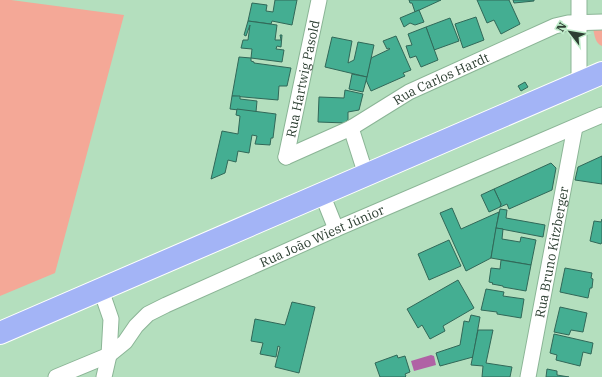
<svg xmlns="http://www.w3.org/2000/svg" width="602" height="377" viewBox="0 0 602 377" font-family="'IBM Plex Serif',serif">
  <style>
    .green { fill: #f4a897 }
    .water { fill: #b062a5 }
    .building { fill: #44ae92; stroke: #316858 }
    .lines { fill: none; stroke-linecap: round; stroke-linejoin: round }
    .minor-casing { stroke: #8bb596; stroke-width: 17 }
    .trunk-casing { stroke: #fff; stroke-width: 24 }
    .minor { stroke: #fff; stroke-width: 15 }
    .trunk { stroke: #a3b4f6; stroke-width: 22 }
    .labels { text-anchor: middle; stroke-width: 4; stroke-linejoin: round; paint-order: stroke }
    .street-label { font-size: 13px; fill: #2d3f32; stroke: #c0edcb }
  </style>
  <rect width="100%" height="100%" fill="#b4dfbe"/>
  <g class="green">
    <path d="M0,0H11L124,15L55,273L0,296Z"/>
    <path d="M602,28V46C595,43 595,36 593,29Z"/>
  </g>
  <path class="water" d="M431,355L434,356L436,365L414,371L411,361Z"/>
  <g class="building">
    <path d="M275,0H297L292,25L272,21L271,24L248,21L252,3L267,5L266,11L273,12Z"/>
    <path d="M409,0H441L415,12L412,3H410Z"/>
    <path d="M477,0H509L520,24L501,34L494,20L487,23Z"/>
    <path d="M513,0H534V1L514,3Z"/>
    <path d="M419,10L424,22L415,25L410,23L404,27L400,18Z"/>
    <path d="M476,17L484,40L463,48L455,24Z"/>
    <path d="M450,18L459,41L434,50L426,27Z"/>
    <path d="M248,21L277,25L275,40H281L280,35H282L281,47L277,46L276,49L284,50L282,62L251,58L252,49L241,48L243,40H248L250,25L246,36L244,35Z"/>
    <path d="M426,27L438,60L421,67L416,56L410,58L406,46L412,45L408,34Z"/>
    <path d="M396,36L411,70L403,73L405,76L371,91L366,80L371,58L390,49L389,48L387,49L383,41Z"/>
    <path d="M332,37L352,41L348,63L354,60L358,42L374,45L367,77L325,67Z"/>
    <path d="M239,57L251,58V61L254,62V63L291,68L287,86H279L278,100L232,96Z"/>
    <path d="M352,74L367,77L363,92L349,89Z"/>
    <path d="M525,82L528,87L521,91L518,86Z"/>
    <path d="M345,90L363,94L359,110L348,112V121H346V123L318,122L319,97L344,98Z"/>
    <path d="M232,96H240V99L257,101L256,112L230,109Z"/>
    <path d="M237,109L276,114L273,138H271L270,145L255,144L257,136L252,135L249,153L238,151L236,162L228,160L225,173L211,179L222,131L238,134L240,116L236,115Z"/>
    <path d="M602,156V184L575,180L578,167Z"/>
    <path d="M551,163L556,168L552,190L509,209L507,204L500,207L501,204L494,189Z"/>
    <path d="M494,189L501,204L500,207L489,212L481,195Z"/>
    <path d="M452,208L461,229L499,212L491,258L466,271L440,213Z"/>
    <path d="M500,209L507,210L506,218L545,225L543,237L496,228Z"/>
    <path d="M602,219V242L601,244L590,241L594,221L601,222Z"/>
    <path d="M496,228L503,229L502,239L520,242L521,237L536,240L531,265L491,258Z"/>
    <path d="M449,240L461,266L429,280L418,254Z"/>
    <path d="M501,260L531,265L526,291L503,287V286L492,284L493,283L489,282L491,268L500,269Z"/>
    <path d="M565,268L592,273L591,278L593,279L592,288H590L588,298L560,292Z"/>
    <path d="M458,280L474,308L443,326L445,331L430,339L422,325L418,328L407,309Z"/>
    <path d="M486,289L504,292L503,296L524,299L521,318L497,314V312L481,310Z"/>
    <path d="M292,302L315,307L299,373L275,367L280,347L278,346L276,357L260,354L263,343L251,341L255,319L285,325Z"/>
    <path d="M560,307L587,313L583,332L571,330L569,335L554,332Z"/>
    <path d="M471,315L480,317L473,357L440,366L436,353L460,345L464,321L469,322Z"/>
    <path d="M478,330H493L486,363L512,367L510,377H482L483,366L471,365Z"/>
    <path d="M554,334L593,343L591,354L583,352L580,366L556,360L557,355L550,353Z"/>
    <path d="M397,355L398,358L405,356L410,372L405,374L406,376L405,377H380L375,363Z"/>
    <path d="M547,369L557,371V375L569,377H546Z"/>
  </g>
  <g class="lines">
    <defs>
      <g id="minor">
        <path d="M579,0V83"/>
        <path d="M351,128L366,175"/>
        <path id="s1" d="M286,157L351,128L409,92L555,26L568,23L602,22"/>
        <path id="s2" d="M286,157L319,0"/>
        <path d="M322,194L336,229"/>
        <path d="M101,290L111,319L109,355L104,377"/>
        <path id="s3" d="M56,377L109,355L125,342L136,326L148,314L166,305L336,229L602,115"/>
        <path id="s4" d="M528,377L575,127"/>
      </g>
      <path id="trunk" d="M0,333L602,73"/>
    </defs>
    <use href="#minor" class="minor-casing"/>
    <use href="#trunk" class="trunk-casing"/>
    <use href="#minor" class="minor"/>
    <use href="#trunk" class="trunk"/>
  </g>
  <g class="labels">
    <g class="street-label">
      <text dy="5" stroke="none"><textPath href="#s2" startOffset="80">Rua Hartwig Pasold</textPath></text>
      <text dy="5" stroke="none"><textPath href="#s1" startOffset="174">Rua Carlos Hardt</textPath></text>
      <text dy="5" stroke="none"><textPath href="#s3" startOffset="305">Rua João Wiest Júnior</textPath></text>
      <text dy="5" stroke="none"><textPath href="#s4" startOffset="127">Rua Bruno Kitzberger</textPath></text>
    </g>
  </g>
  <g transform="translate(570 32) rotate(301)" stroke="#c0edcb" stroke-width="3" paint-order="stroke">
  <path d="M0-3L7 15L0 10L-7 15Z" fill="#2d3f32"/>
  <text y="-6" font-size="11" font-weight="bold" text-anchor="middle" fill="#2d3f32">N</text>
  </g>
</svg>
